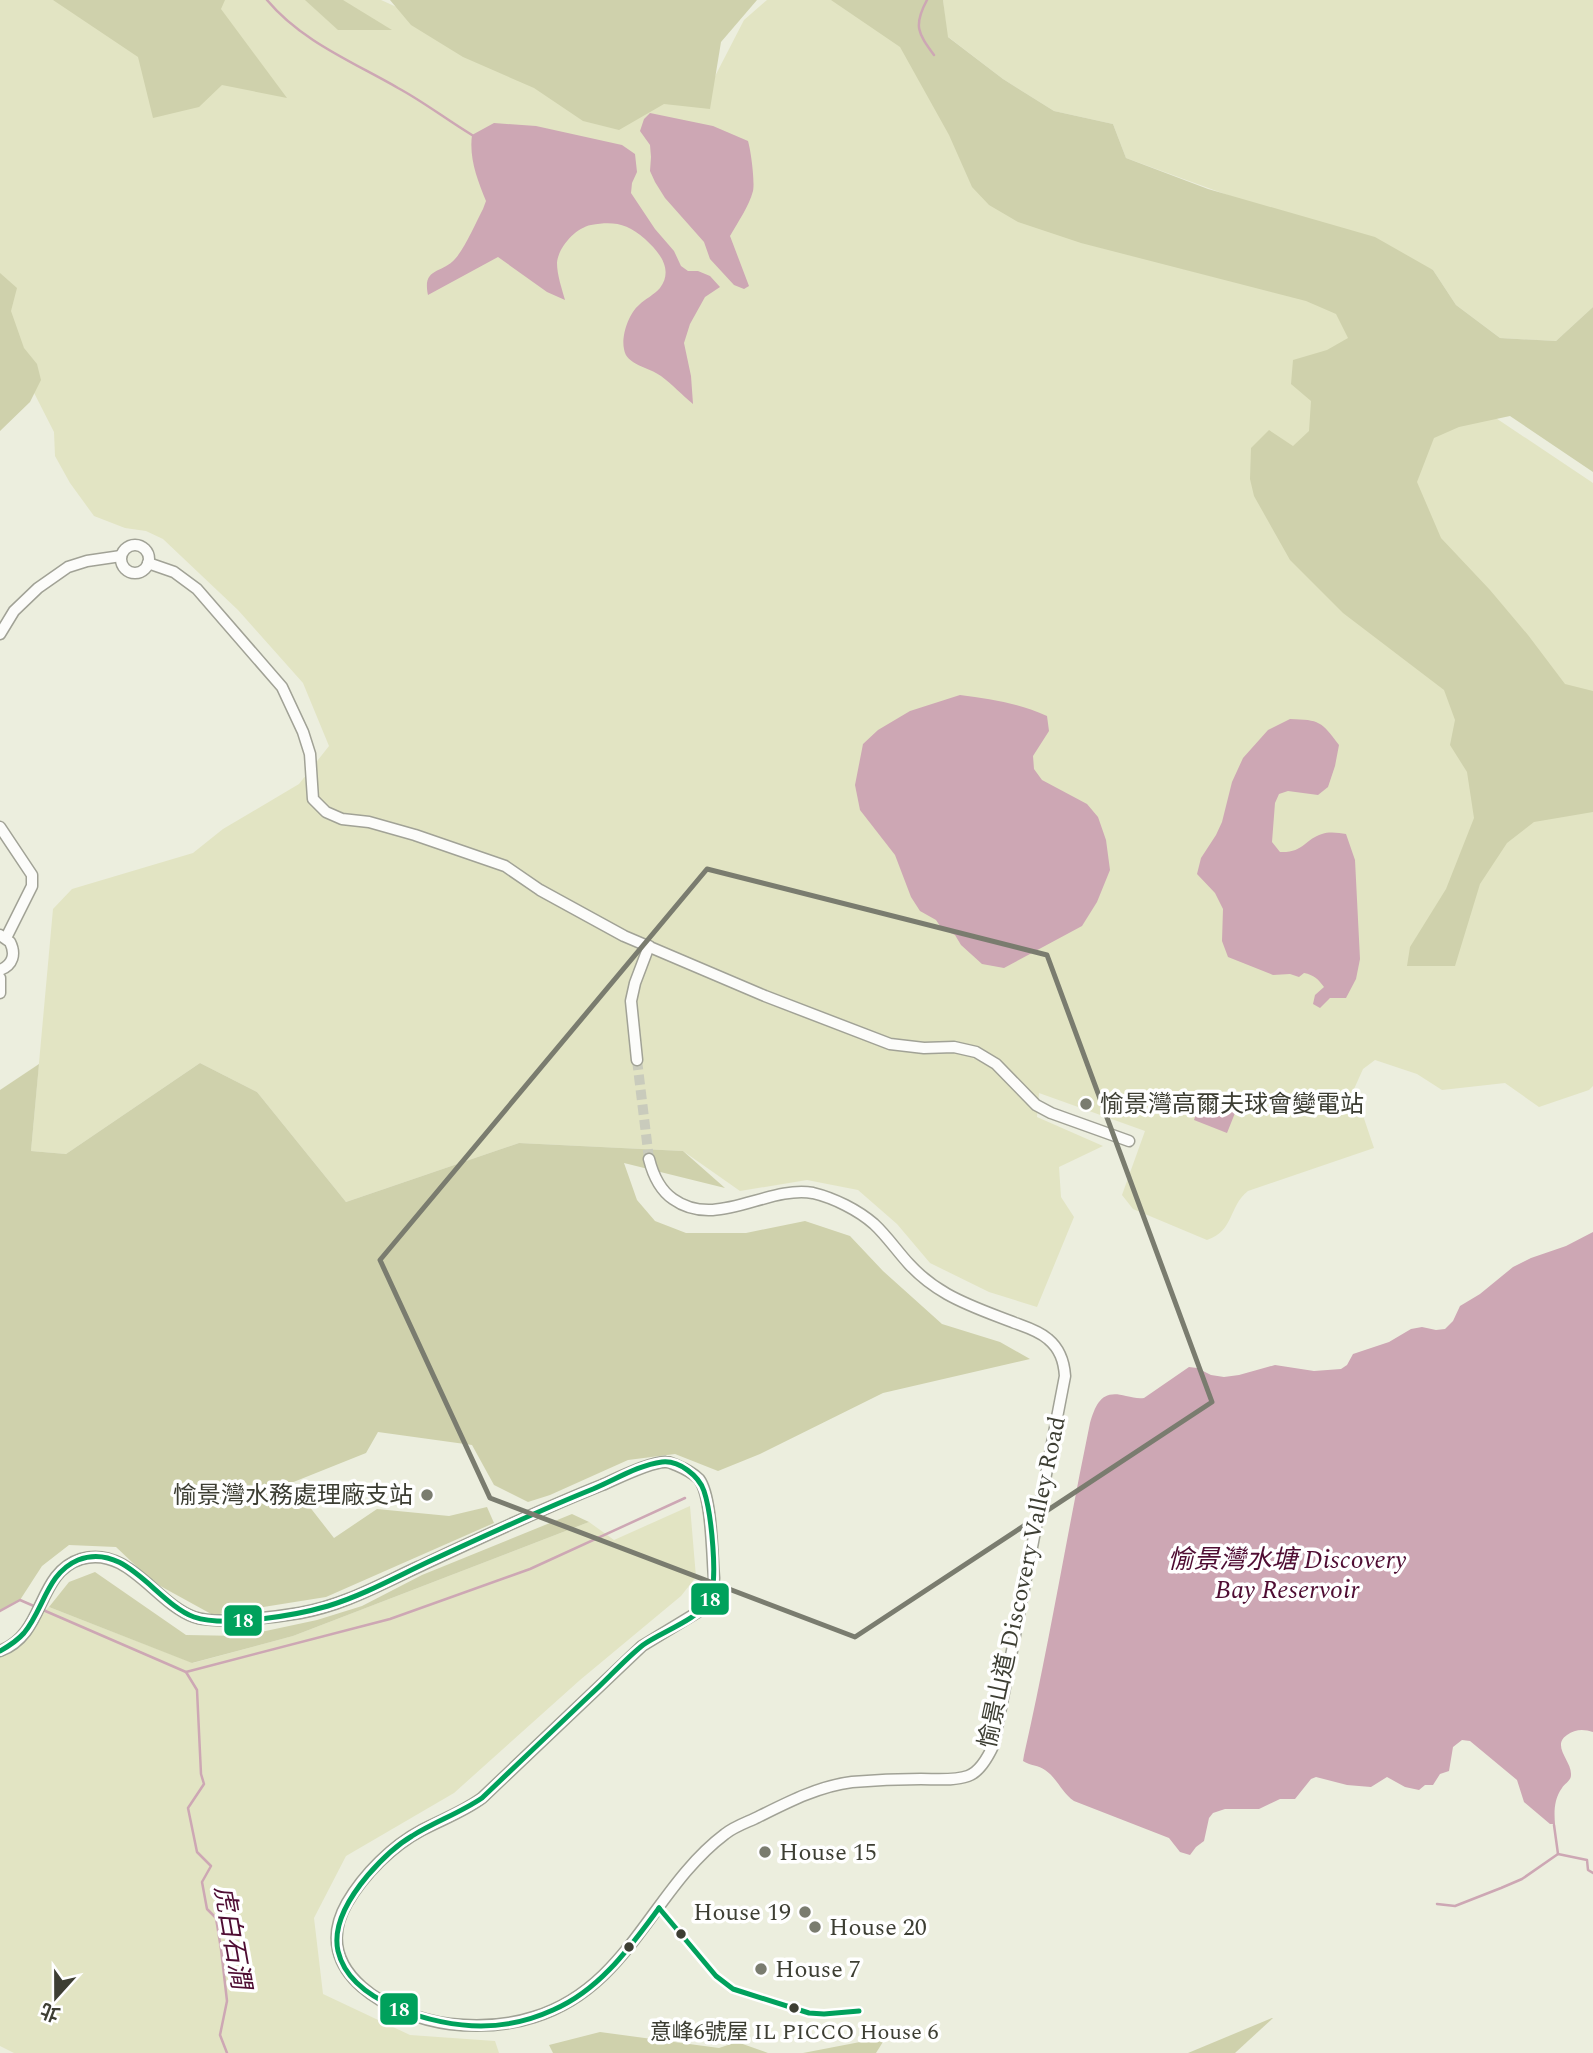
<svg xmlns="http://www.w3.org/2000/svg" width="1593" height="2053" viewBox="0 0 1593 2053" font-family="Spectral,'Noto Sans TC',serif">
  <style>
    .green { fill: #e2e4c3 }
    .forest { fill: #cfd1ac }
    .water { fill: #cda7b4 }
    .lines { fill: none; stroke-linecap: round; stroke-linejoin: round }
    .stream { stroke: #cda7b4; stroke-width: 2.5 }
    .minor-tunnel { stroke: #c9cbbc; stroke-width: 10; stroke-dasharray: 10 5; stroke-linecap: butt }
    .minor-casing { stroke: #a1a296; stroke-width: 13 }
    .minor { stroke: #fcfcfa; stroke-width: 10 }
    .bus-1-casing { stroke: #fff; stroke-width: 10 }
    .bus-1 { stroke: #00a15c; stroke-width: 5 }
    .marked { fill: none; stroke: #7a7c6f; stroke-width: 5; stroke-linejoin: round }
    .poi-dot { fill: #7a7c6f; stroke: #fff; stroke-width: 2.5 }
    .bus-dot { fill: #3d3e33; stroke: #fff; stroke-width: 2.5 }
    .labels { text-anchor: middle; stroke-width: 7; stroke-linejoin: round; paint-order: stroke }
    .bus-label { font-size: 22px; fill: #3d3e33; stroke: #fff }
    .poi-label { font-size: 24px; fill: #3d3e33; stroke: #fff; text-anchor: start }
    .street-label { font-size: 24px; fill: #3d3e33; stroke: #fff }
    .water-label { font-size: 26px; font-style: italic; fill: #4f0d33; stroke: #fff }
    .line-badge { stroke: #fff; stroke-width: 2.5 }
    .badge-label { font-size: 19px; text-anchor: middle; font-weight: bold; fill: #fff }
  </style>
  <rect width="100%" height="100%" fill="#eceede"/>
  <g class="green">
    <path d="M0,0H381L602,99L711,84L744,20L767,0H849L1314,283L1451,388L1593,483V1086L1589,1090L1539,1107L1505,1083L1442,1090L1417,1074L1375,1060L1363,1069L1354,1089L1374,1148L1248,1191C1228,1207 1235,1230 1207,1240L1133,1209L1122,1195L1145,1131L1039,1093L1037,1117L1103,1146L1059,1167L1061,1197L1074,1217L1037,1307L989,1292L930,1263L897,1224L858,1190L807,1180L740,1191L683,1151L519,1143L346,1202L257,1092L200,1063L66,1154L31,1151L53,909L72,889L193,853L223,829L299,784L329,746L303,683L238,610L163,539L146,531L125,528L94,516L70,483L55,456L54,432L0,326Z"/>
    <path d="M943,0H1593V307L1556,341L1500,338L1456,305L1433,270L1126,158L1113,124L1054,111L1003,79L947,36Z"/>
    <path d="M690,1506L696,1577L681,1596L580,1680L454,1793L346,1856L314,1918L323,1994L410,2035L495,2041L499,2053H14L0,2046V1656L21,1644L36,1619L49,1607L193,1663L293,1636L589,1522L614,1540Z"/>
  </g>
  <g class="forest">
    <path d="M53,0H225L221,9L287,98L222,85L199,107L153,118L138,57Z"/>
    <path d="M305,0H343L392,30H338Z"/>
    <path d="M390,0H757L721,42L710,109L664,104L619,130L583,121L534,88L463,57L411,25Z"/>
    <path d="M831,0H943L948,37L1003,79L1054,111L1113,124L1126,158L1208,189L1375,237L1433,270L1456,305L1500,338L1556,341L1593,307V472L1510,416L1459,427L1434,438L1417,482L1441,538L1490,590L1528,635L1565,684L1593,691V812L1534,822L1507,843L1480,884L1455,966H1407L1410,947L1446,889L1474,818L1467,772L1450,745L1455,720L1444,690L1343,613L1290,560L1254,496L1250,479L1251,448L1269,430L1293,446L1309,431L1311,401L1291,384L1293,360L1327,350L1348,338L1336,314L1306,301L1081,243L1018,222L989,205L972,187L949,135L900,47Z"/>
    <path d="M0,273L17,288L11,311L24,348L37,364L41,380L30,402L0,431Z"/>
    <path d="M200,1063L257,1092L346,1202L519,1143L683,1151L725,1188L624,1163L637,1200L655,1221L686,1233H746L805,1221L850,1236L883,1271L942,1324L1000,1342L1030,1359L883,1393L760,1454L718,1471L675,1454L628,1460L550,1495L528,1502L494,1485L472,1445L378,1432L366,1453L291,1483L334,1538L377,1509L449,1516L487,1507L494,1523L326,1597L213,1615L153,1582L116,1547L69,1545L42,1566L20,1600L0,1611V1090L39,1064L31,1151L66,1154Z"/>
    <path d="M572,1514L589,1522L293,1636L192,1663L49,1607L69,1582L95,1572L186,1635L242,1636L317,1620L362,1606L422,1575Z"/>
    <path d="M1273,2018L1235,2053H1188L1272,2018Z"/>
    <path d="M600,2032L719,2048L737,2042L768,2053H553L549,2045Z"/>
    <path d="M886,2037L876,2053H803Z"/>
  </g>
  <g class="water">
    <path d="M650,113L713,126L748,141C751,151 755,182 753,191C749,206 738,222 730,236L749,286L744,289L734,285L710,259L704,242L665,198L655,182L650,171L651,157L650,145L640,131L644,119Z"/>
    <path d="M494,123L536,126L622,145L635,154L637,172L632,183L631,193L655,229L674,251L681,266L688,271H698L710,276L720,287L705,297L690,324L684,343L691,376L693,404C682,395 672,384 661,376C649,367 626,365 624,349C621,336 629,313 639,305C645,299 654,295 660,288C674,269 659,252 645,239C627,223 613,221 591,225C575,228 558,248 557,263C557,275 562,289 565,300L547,292L498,257L428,295C422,267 442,274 455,259C465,248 476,222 483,209L486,201C477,179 469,158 472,135Z"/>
    <path d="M960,695C990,699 1019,703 1047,716L1049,731L1033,756L1034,769L1042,780L1087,804L1098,817L1106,840L1110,870L1097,902L1082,926L1004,968L982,964L961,945L955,935L942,929L936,920L920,911L911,897L895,855L860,810L855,785L863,744L878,730L910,711Z"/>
    <path d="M1290,719C1320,720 1321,721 1339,745L1335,766L1328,787L1318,795L1288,791L1279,794L1275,803L1272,842L1280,852C1304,853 1305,839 1322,834C1330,831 1339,833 1346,834L1355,860L1360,959L1356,979L1346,998H1330L1320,1008L1313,1004L1315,995L1324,987C1318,979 1314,975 1304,973L1299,977L1290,974L1273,975L1228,957L1222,941L1223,909L1215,893L1197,874L1201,858L1216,835L1222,822L1232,782L1243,758L1268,730Z"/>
    <path d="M1201,1100L1235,1113L1227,1133L1194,1120Z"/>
    <path d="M1593,1232V1732C1584,1729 1575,1729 1567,1735C1551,1746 1572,1761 1571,1775C1571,1781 1565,1783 1562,1788C1554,1799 1554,1812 1555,1824H1550L1524,1802L1517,1780L1470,1741L1462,1740L1453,1747L1449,1771L1440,1774L1433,1785H1425L1419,1790L1405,1787L1387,1777L1371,1787L1347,1785L1316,1777L1311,1779L1295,1799H1280L1259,1809H1225L1213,1813L1209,1818L1204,1841L1196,1847L1190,1855L1180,1852L1169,1838L1074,1801C1062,1793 1057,1778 1045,1770C1039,1765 1030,1766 1023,1761L1024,1755C1049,1645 1067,1534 1090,1423C1096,1403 1102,1389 1126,1396C1133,1397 1137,1399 1144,1398L1189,1367L1197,1368L1211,1375L1224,1377L1239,1375L1275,1365L1314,1371L1341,1369L1347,1365L1353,1354L1389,1342L1411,1329L1422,1327L1436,1330L1445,1329L1453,1321L1460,1306L1480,1294L1513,1267L1531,1258L1566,1246Z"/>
  </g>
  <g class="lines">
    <g class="stream">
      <path d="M267,0C301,41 353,62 398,88C424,102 447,120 472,135"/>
      <path d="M927,0C913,26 918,33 934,55"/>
      <path d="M0,1611L20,1600L186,1672L390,1619L530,1569L685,1498"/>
      <path d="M186,1672L197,1690L201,1774L204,1784L188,1808L197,1852L211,1866L202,1882L207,1909L216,1918L221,1949L227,2001L220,2035L227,2053"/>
      <path d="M1554,1825L1558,1854L1587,1860L1588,1870L1593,1873"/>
      <path d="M1437,1904L1455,1906L1501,1888L1522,1879L1558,1854"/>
    </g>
    <path class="minor-tunnel" d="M637,1060L649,1159"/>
    <defs>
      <g id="minor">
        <circle cx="135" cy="559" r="14"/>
        <path d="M148,563L174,572L197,589L282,687L303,732L310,754L313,799L326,812L342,819L369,822L415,835L505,866L540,890L624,936L765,996L890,1044L924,1048L954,1047L976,1052L996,1064L1036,1105L1051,1113L1129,1141"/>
        <path d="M0,634L14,611L38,588L68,567L87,561L121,556"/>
        <path d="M0,827L32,875V886L6,938"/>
        <path d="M0,935L10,942C16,954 13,965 0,970"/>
        <path d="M0,978V993"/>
        <path d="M637,1060L631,1001L635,983L649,946"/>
        <path d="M0,1651C46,1634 36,1573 81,1559C128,1545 155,1603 194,1617C216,1625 276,1617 300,1613C344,1605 377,1586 418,1567C478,1539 539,1510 602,1485C616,1479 652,1461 666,1462C670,1462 673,1464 676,1465C683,1468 694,1474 699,1479C712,1496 712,1556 714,1578L713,1589L708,1602L698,1612L642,1646L482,1798C463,1812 443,1819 422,1830C392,1846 364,1874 347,1903C307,1973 393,2017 450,2024C478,2027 506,2026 534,2017C629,1988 652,1889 725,1834C735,1826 748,1822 758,1817C788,1802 819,1786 852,1782C875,1780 898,1779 921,1779C936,1779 954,1781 968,1776C980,1772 989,1755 994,1744L1065,1376C1064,1361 1060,1349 1048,1339C1039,1331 1026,1327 1015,1323C992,1314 968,1306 947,1294C933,1286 920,1276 909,1264C897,1251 887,1236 874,1224C858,1210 834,1198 813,1193C767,1185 716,1230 673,1199C660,1190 653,1175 649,1159"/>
      </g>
    </defs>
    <use href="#minor" class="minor-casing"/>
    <use href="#minor" class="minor"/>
    <defs>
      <g id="bus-1">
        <path d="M0,1651C9,1646 17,1641 24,1633C44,1609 47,1573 78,1560C126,1541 156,1603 194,1617C225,1628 297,1615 328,1606C364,1595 396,1577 430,1561C484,1536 538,1511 593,1489C615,1480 638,1465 662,1462C679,1460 699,1476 704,1491C711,1512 719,1582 709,1601C697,1620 661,1632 643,1645C624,1660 607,1680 589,1696C553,1730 518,1764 482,1798C460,1813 434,1822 412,1836C395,1846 381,1860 368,1875C352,1894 332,1924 338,1951C350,2003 435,2026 481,2026C505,2026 531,2020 553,2010C600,1990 630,1947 659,1908"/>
        <path d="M659,1908L716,1976L733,1989L809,2013L824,2014L859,2011"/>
      </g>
    </defs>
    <use href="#bus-1" class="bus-1-casing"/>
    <use href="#bus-1" class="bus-1"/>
  </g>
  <path class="marked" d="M707,869L1047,955L1212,1402L855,1637L490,1498L380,1260Z"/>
  <g class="poi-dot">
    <circle cx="1086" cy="1104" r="7"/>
    <circle cx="427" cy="1495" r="7"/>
    <circle cx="765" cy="1852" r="7"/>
    <circle cx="805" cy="1912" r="7"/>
    <circle cx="815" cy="1927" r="7"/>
    <circle cx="761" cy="1969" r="7"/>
  </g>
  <g class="bus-dot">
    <circle cx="681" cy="1934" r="6"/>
    <circle cx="629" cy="1947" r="6"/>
    <circle cx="794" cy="2008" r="6"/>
  </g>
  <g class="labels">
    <g class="bus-label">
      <text x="794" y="2039">意峰6號屋 IL PICCO House 6</text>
    </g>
    <g class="poi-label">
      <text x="1100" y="1112">愉景灣高爾夫球會變電站</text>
      <text x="413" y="1503" text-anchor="end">愉景灣水務處理廠支站</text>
      <text x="779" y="1860">House 15</text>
      <text x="791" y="1920" text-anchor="end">House 19</text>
      <text x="829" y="1935">House 20</text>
      <text x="775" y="1977">House 7</text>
    </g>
    <g class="street-label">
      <text transform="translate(1022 1582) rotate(-78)" y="8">愉景山道 Discovery Valley Road</text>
    </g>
    <g class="water-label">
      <text x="1287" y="1568">愉景灣水塘 Discovery<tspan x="1287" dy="30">Bay Reservoir</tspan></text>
      <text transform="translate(233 1937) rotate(80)" y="9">虎白石澗</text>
    </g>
  </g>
  <g class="line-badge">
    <rect x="690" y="1582" width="40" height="34" rx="7" fill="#00a15c"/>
    <rect x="223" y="1604" width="40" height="33" rx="7" fill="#00a15c"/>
    <rect x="379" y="1992" width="40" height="34" rx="7" fill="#00a15c"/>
  </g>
  <g class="badge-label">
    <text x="710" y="1606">18</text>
    <text x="243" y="1627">18</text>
    <text x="399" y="2016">18</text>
  </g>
  <g transform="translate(56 1997) rotate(201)" stroke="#ffffff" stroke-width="5" paint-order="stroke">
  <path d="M0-5L12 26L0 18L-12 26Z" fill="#3d3e33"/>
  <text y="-10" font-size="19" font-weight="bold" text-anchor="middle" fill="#3d3e33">北</text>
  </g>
</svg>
